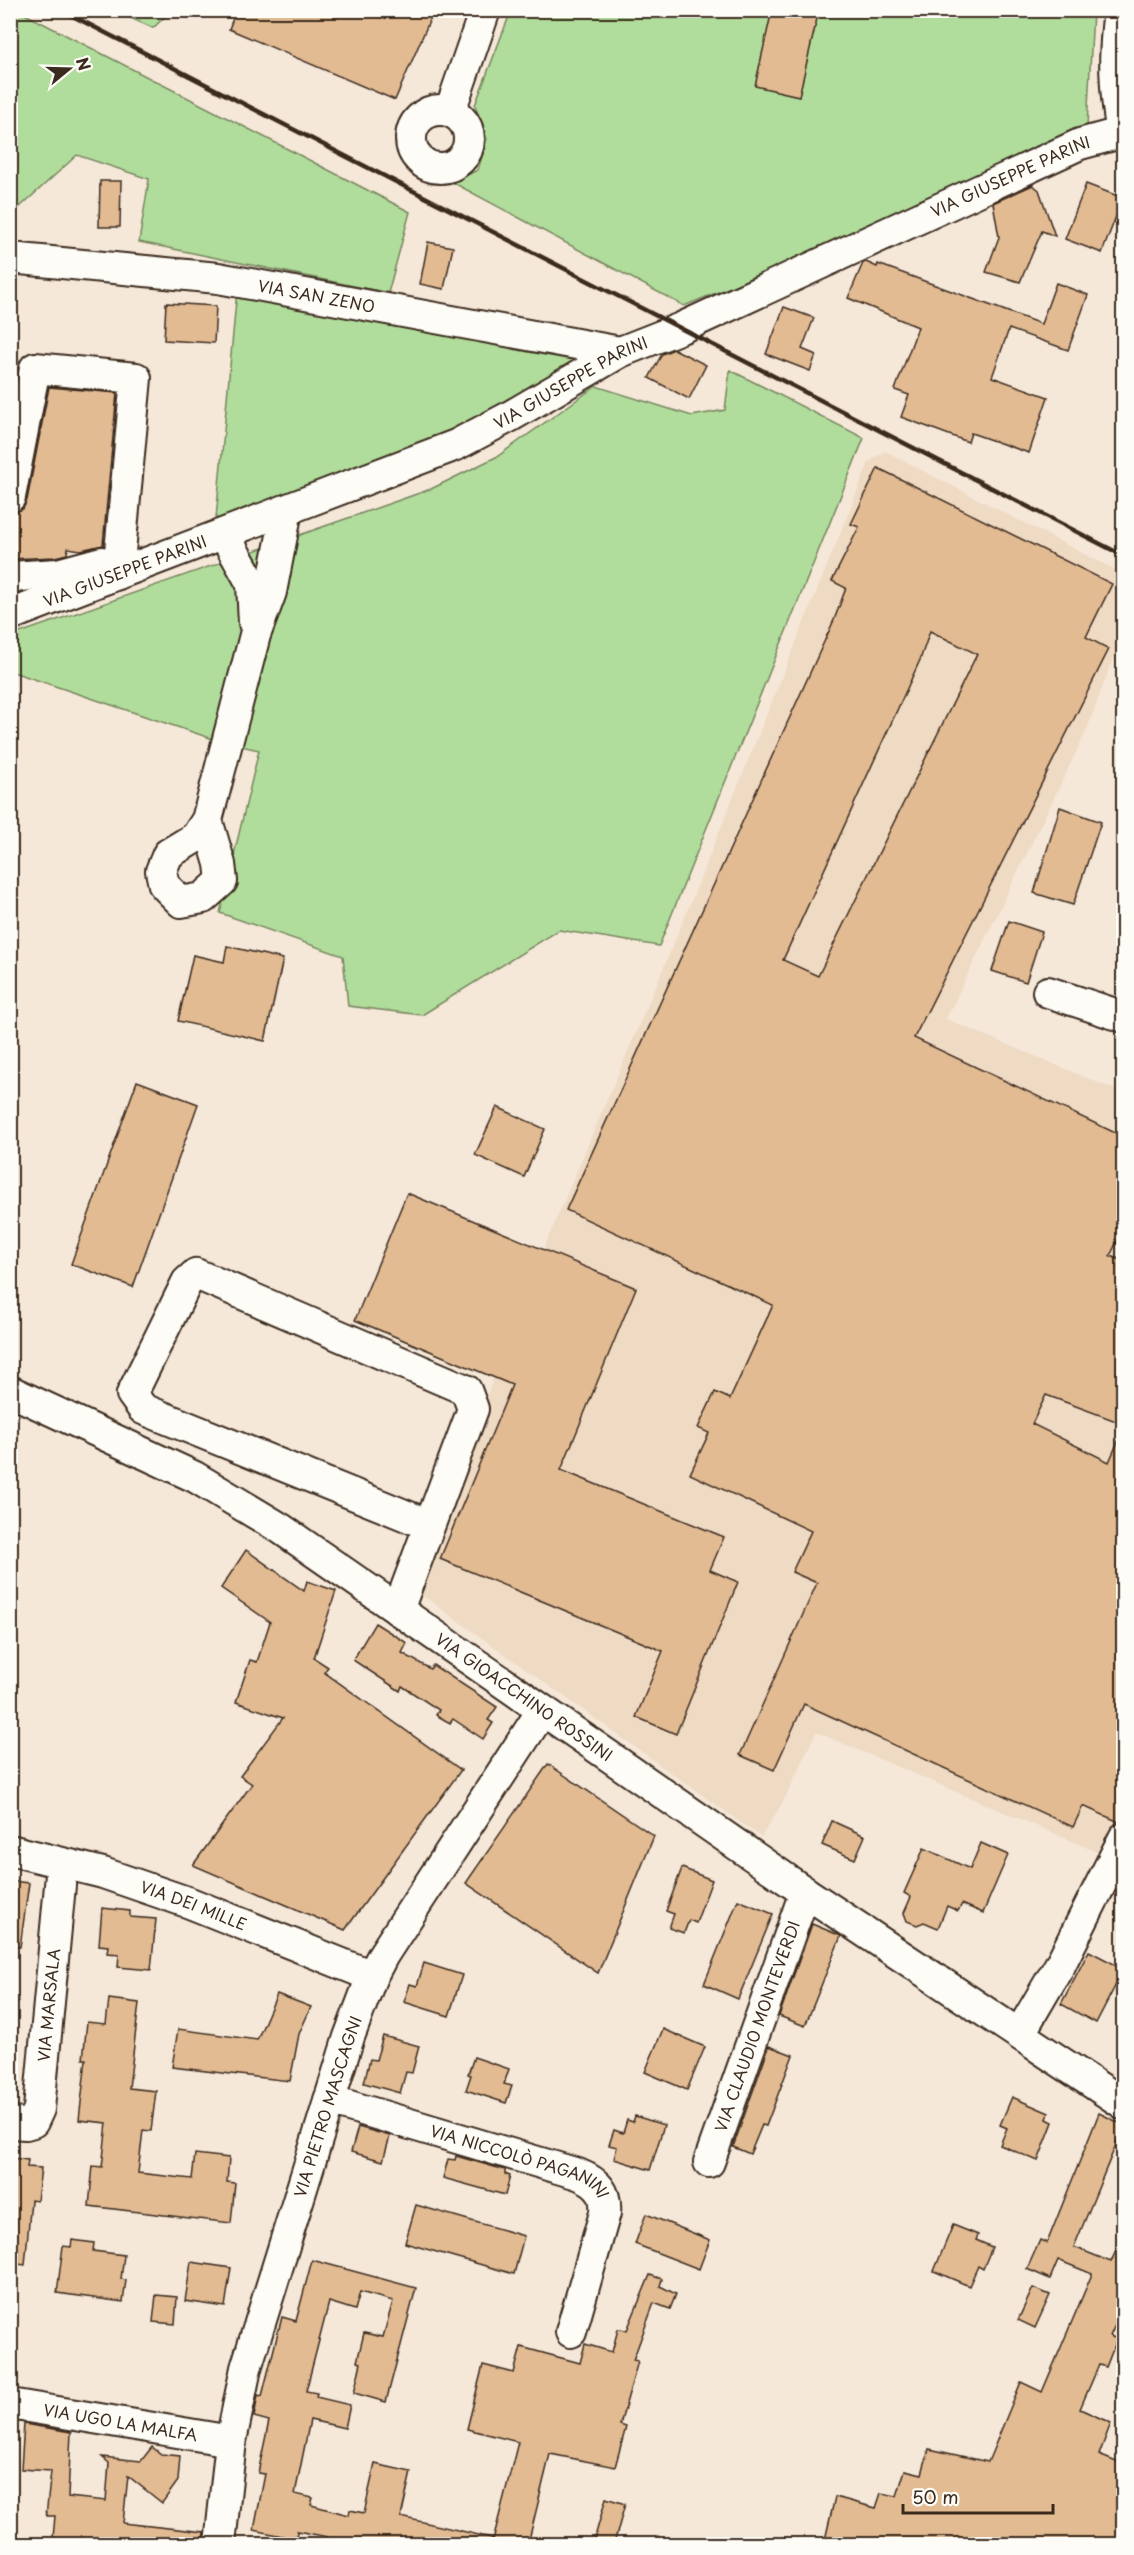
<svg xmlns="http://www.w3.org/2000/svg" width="1134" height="2555" viewBox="0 0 1134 2555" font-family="'Playpen Sans',sans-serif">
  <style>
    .built { fill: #efdac4 }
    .green { fill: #b1dd9c; stroke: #76845d; stroke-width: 1.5 }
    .building { fill: #e2bb93; stroke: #3b2a1e; stroke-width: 1.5; fill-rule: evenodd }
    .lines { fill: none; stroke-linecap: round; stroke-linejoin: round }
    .minor-casing { stroke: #3b2a1e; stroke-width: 34 }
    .minor { stroke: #fdfcf7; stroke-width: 30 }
    .rail { stroke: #3b2a1e; stroke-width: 4.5 }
    .labels { text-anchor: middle; stroke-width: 4.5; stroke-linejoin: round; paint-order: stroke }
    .street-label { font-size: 16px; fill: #3b2a1e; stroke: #fdfcf7 }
  </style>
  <rect width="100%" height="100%" fill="#f5e8d9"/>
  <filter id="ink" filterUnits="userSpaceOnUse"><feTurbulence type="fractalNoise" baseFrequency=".0167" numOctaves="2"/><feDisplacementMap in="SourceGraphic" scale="12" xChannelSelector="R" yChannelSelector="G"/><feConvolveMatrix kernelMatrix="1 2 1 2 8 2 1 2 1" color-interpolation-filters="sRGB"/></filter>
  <g filter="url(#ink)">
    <path class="built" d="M885,451L1123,574V632L1086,732L946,1019L1123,1093V1861L1095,1851L816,1732L783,1802L761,1837L412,1588L546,1243L677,936L869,462Z"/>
    <g class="green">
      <path d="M11,10L19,11L410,212L388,293L139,242L149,179L77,155L11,215Z"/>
      <path d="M115,11L171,10V11L153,28Z"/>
      <path d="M511,11H1093L1087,127L964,191L684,306L452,182L478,170L487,139L475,105Z"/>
      <path d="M237,290L592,356L463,435L215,529Z"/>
      <path d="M730,370L864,438L659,946L559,930L422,1015L348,1006L343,956L220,913L259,750L219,741L13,672L11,680V636L431,489L498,456L596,386L692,416L725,410Z"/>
    </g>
    <g class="building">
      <path d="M236,10H434L395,100L229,29Z"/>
      <path d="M772,10H819L799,96L755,86Z"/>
      <path d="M100,181H121L120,227H99Z"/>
      <path d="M1086,184L1123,198L1102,253L1065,239Z"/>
      <path d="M1033,185L1039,190L1055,236L1042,231L1020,282L986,272L999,237L993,203Z"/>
      <path d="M428,242L453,247L444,289L420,284Z"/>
      <path d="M866,262L877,267L878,264L1041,324L1056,283L1088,295L1068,350L1009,329L992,377L1048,397L1029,453L971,433L968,442L901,417L909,395L895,390L918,327L848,298L863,263Z"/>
      <path d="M166,303L216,306L214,343L164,340Z"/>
      <path d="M784,307L814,318L802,349L816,355L810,371L766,354Z"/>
      <path d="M674,349L706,365L689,399L649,378L662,354Z"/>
      <path d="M49,387L117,393L103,545L81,550L68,548L67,554L55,557L10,559L11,514L23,509L27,500Z"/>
      <path d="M878,468L1112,584L1086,637L1109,649L914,1038L1124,1137V1227L1110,1256L1124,1261V1424L1046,1395L1032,1424L1109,1462L1124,1428V1821L1119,1822L1083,1806L1073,1827L804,1704L774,1770L740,1755L817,1583L792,1572L811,1531L690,1474L709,1433L698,1428L715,1392L730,1399L773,1305L566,1210L834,620L846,588L832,581L859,527L851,524ZM930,631L977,654L818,976L783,960L920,660Z"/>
      <path d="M1060,807L1101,822L1073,905L1034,893Z"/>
      <path d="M1009,921L1042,932L1026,982L992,971Z"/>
      <path d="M227,946L283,959L265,1041L178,1021L193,955L224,962Z"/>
      <path d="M137,1081L198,1104L133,1287L71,1264Z"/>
      <path d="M497,1107L545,1129L524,1177L475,1155Z"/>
      <path d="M407,1193L636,1288L561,1470L724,1537L710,1570L738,1582L676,1734L636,1717L663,1651L440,1559L512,1385L355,1320Z"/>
      <path d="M246,1550L304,1591L307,1581L336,1591L314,1658L328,1667L324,1672L461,1770L345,1930L193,1865L252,1784L240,1776L283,1718L236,1702L250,1660L257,1662L270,1622L221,1588Z"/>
      <path d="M375,1623L407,1643L402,1653L430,1669L433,1665L497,1707L488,1720L493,1723L483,1739L453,1719L450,1723L436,1715L439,1710L402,1686L400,1691L353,1660Z"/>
      <path d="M548,1764L654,1836L598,1973L466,1883Z"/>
      <path d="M832,1821L865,1836L855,1859L822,1845Z"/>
      <path d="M981,1843L1008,1855L983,1913L962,1904L958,1911L947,1906L938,1928L924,1922L917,1925L907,1921L904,1913L911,1897L904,1893L924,1848L970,1869Z"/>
      <path d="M682,1868L712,1880L696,1923L689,1920L684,1933L669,1928L674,1914L666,1911Z"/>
      <path d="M10,1881L29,1883L20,1947L10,1946Z"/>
      <path d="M738,1900L773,1914L738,1999L704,1984Z"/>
      <path d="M102,1908L130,1911V1917L156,1919L151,1970L118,1967L119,1954L107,1953L108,1946L99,1945Z"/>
      <path d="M812,1924L841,1936L805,2026L779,2016Z"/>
      <path d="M1089,1951L1124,1969L1096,2023L1061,2004Z"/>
      <path d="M424,1963L462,1975L449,2016L404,2002L410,1984L417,1986Z"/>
      <path d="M277,1994L311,2007L299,2034L290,2081L172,2067L178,2029L257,2040Z"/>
      <path d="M109,1999L139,2003L129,2088L156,2091L151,2131L143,2130L138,2173L192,2179L195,2154L229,2158L227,2182L235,2183L231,2223L89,2206L93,2166L102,2167L107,2123L79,2120L86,2059H83L87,2022L106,2024Z"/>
      <path d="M663,2029L705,2047L687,2090L645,2072Z"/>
      <path d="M383,2036L419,2046L412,2073L406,2072L400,2093L364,2083L370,2059L376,2060Z"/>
      <path d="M769,2046L793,2055L766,2126L762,2125L750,2154L733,2147Z"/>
      <path d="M474,2057L509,2069L504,2084L512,2086L506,2103L466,2090L471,2075L468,2074Z"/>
      <path d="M1012,2097L1049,2113L1047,2119L1053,2122L1038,2161L1000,2145L1007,2128L1000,2125Z"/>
      <path d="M1099,2113L1124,2125L1074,2247L1111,2262L1124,2232V2306L1110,2336L1117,2339L1106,2367L1099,2365L1080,2409L1111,2423L1099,2455L1124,2465V2544H824L835,2497L876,2508L881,2493L897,2496L905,2470L922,2474L929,2449L988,2462L1021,2382L1042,2392L1092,2274L1058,2260L1050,2279L1027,2269L1040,2240L1047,2243Z"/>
      <path d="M635,2116L664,2125L650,2170L614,2159L617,2147L609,2145L614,2130L623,2133L627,2120L633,2122Z"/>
      <path d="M358,2127L390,2136L383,2161L351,2152Z"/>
      <path d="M456,2156L505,2170V2174L510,2176L505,2195L443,2178L448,2159L455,2160Z"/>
      <path d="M12,2158L28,2160L27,2167L41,2168L37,2201L31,2200L25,2265L10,2263Z"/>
      <path d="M416,2205L524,2236L514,2274L405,2243Z"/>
      <path d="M646,2214L710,2240L699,2269L635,2244Z"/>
      <path d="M953,2225L978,2235L976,2240L992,2247L983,2269L978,2266L969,2286L934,2271Z"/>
      <path d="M72,2240L94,2243L93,2251L124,2255L121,2279L126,2280L123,2302L57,2293L63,2246L71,2247Z"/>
      <path d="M312,2260L416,2288L386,2402L354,2393L361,2363L357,2362L364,2333L383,2337L393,2301L360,2292L355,2310L329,2302L306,2391L317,2393L316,2397L350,2405L345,2428L310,2420L295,2494L313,2498L311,2505L349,2515L350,2510L364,2513L375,2464L411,2472L401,2517L492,2538V2544L518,2442L467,2429L483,2365L514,2373L521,2347L580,2363L585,2344L612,2352L618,2329L627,2330L650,2275L662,2279L660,2286L676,2294L670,2309L654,2303L633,2360L638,2361L620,2425L626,2427L615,2467L550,2454L528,2544H326L328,2537L297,2531L296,2539L254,2530L265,2474L258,2473L269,2421L254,2417L258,2395L262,2396L282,2317L296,2321Z"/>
      <path d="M191,2262L231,2268L225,2307L185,2301Z"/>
      <path d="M1033,2288L1050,2295L1035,2328L1018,2320Z"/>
      <path d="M156,2295L177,2297L175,2324L153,2322Z"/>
      <path d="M24,2424L71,2432L68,2497L106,2501L109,2463L102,2457L141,2461L152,2447L161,2454L180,2456L178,2481L162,2503L128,2476L123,2523L204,2532L203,2544H111L53,2538L55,2516H46L51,2471L21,2469Z"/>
      <path d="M606,2498L625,2504L614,2544H593Z"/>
    </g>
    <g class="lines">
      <defs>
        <g id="minor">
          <path d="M1119,10C1113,57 1114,87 1122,133"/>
          <circle cx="440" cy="139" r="29"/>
          <path d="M450,111L485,10"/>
          <path id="s1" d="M10,258L218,278L620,352"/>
          <path d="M10,497L35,368L136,378L118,574"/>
          <path d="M224,534L252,584L254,623"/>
          <path d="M10,577L58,574L102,562"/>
          <path id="s2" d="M10,615L456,445L509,417L620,352L681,328L1080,144L1124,132"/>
          <path d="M207,820L220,864L222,881L203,898L181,902L164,885L161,871L168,854L196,837L207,820L255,635L271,592L287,510"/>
          <path d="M1048,992L1124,1017"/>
          <path id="s3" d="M10,1391L195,1477L280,1528L805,1892L1124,2104"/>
          <path d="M398,1610L473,1409L466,1390L196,1274L187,1282L132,1394L143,1409L429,1525"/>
          <path id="s4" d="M10,1850L103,1873L190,1903L372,1976"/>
          <path d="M1020,2033L1061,1963L1124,1838"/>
          <path id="s5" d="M329,2100L578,2174C598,2182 607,2192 605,2213L571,2332"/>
          <path id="s6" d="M10,2123L26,2124L33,2122L39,2109L62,1864"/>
          <path id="s7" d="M709,2162L805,1892"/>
          <path id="s8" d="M10,2404L231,2441"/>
          <path id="s9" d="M220,2544L231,2441L246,2368L349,2037L372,1976L383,1955L542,1711"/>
        </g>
      </defs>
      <use href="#minor" class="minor-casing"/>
      <use href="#minor" class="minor"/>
      <path class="rail" d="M61,10L1124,556"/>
    </g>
  </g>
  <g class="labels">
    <g class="street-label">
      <text dy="6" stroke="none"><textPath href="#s2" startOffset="1094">VIA GIUSEPPE PARINI</textPath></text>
      <text dy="6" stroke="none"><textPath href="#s1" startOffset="309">VIA SAN ZENO</textPath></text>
      <text dy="6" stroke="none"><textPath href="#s2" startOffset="608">VIA GIUSEPPE PARINI</textPath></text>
      <text dy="6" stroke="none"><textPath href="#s2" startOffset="123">VIA GIUSEPPE PARINI</textPath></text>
      <text dy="6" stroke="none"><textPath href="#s3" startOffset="600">VIA GIOACCHINO ROSSINI</textPath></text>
      <text dy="6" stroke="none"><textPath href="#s4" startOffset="192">VIA DEI MILLE</textPath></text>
      <text dy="6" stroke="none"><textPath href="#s6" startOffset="142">VIA MARSALA</textPath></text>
      <text dy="6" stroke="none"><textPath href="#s7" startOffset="144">VIA CLAUDIO MONTEVERDI</textPath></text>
      <text dy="6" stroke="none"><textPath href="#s9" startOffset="452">VIA PIETRO MASCAGNI</textPath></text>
      <text dy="6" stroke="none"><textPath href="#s5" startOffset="201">VIA NICCOLÒ PAGANINI</textPath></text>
      <text dy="6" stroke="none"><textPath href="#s8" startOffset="112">VIA UGO LA MALFA</textPath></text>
    </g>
  </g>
  <rect width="1134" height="2555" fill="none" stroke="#fdfcf7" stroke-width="36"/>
  <rect x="18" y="18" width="1098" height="2519" fill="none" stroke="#3b2a1e" stroke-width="2" filter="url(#ink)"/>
  <g transform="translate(69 69) rotate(71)" stroke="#fdfcf7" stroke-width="4.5" paint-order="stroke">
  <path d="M0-4.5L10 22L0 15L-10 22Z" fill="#3b2a1e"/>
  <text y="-9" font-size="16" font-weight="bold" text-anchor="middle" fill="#3b2a1e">N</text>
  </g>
  <path d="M903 2504v9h150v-9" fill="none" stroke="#3b2a1e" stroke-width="3"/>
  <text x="912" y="2504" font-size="18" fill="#3b2a1e" stroke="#fdfcf7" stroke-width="4.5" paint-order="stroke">50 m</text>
</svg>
